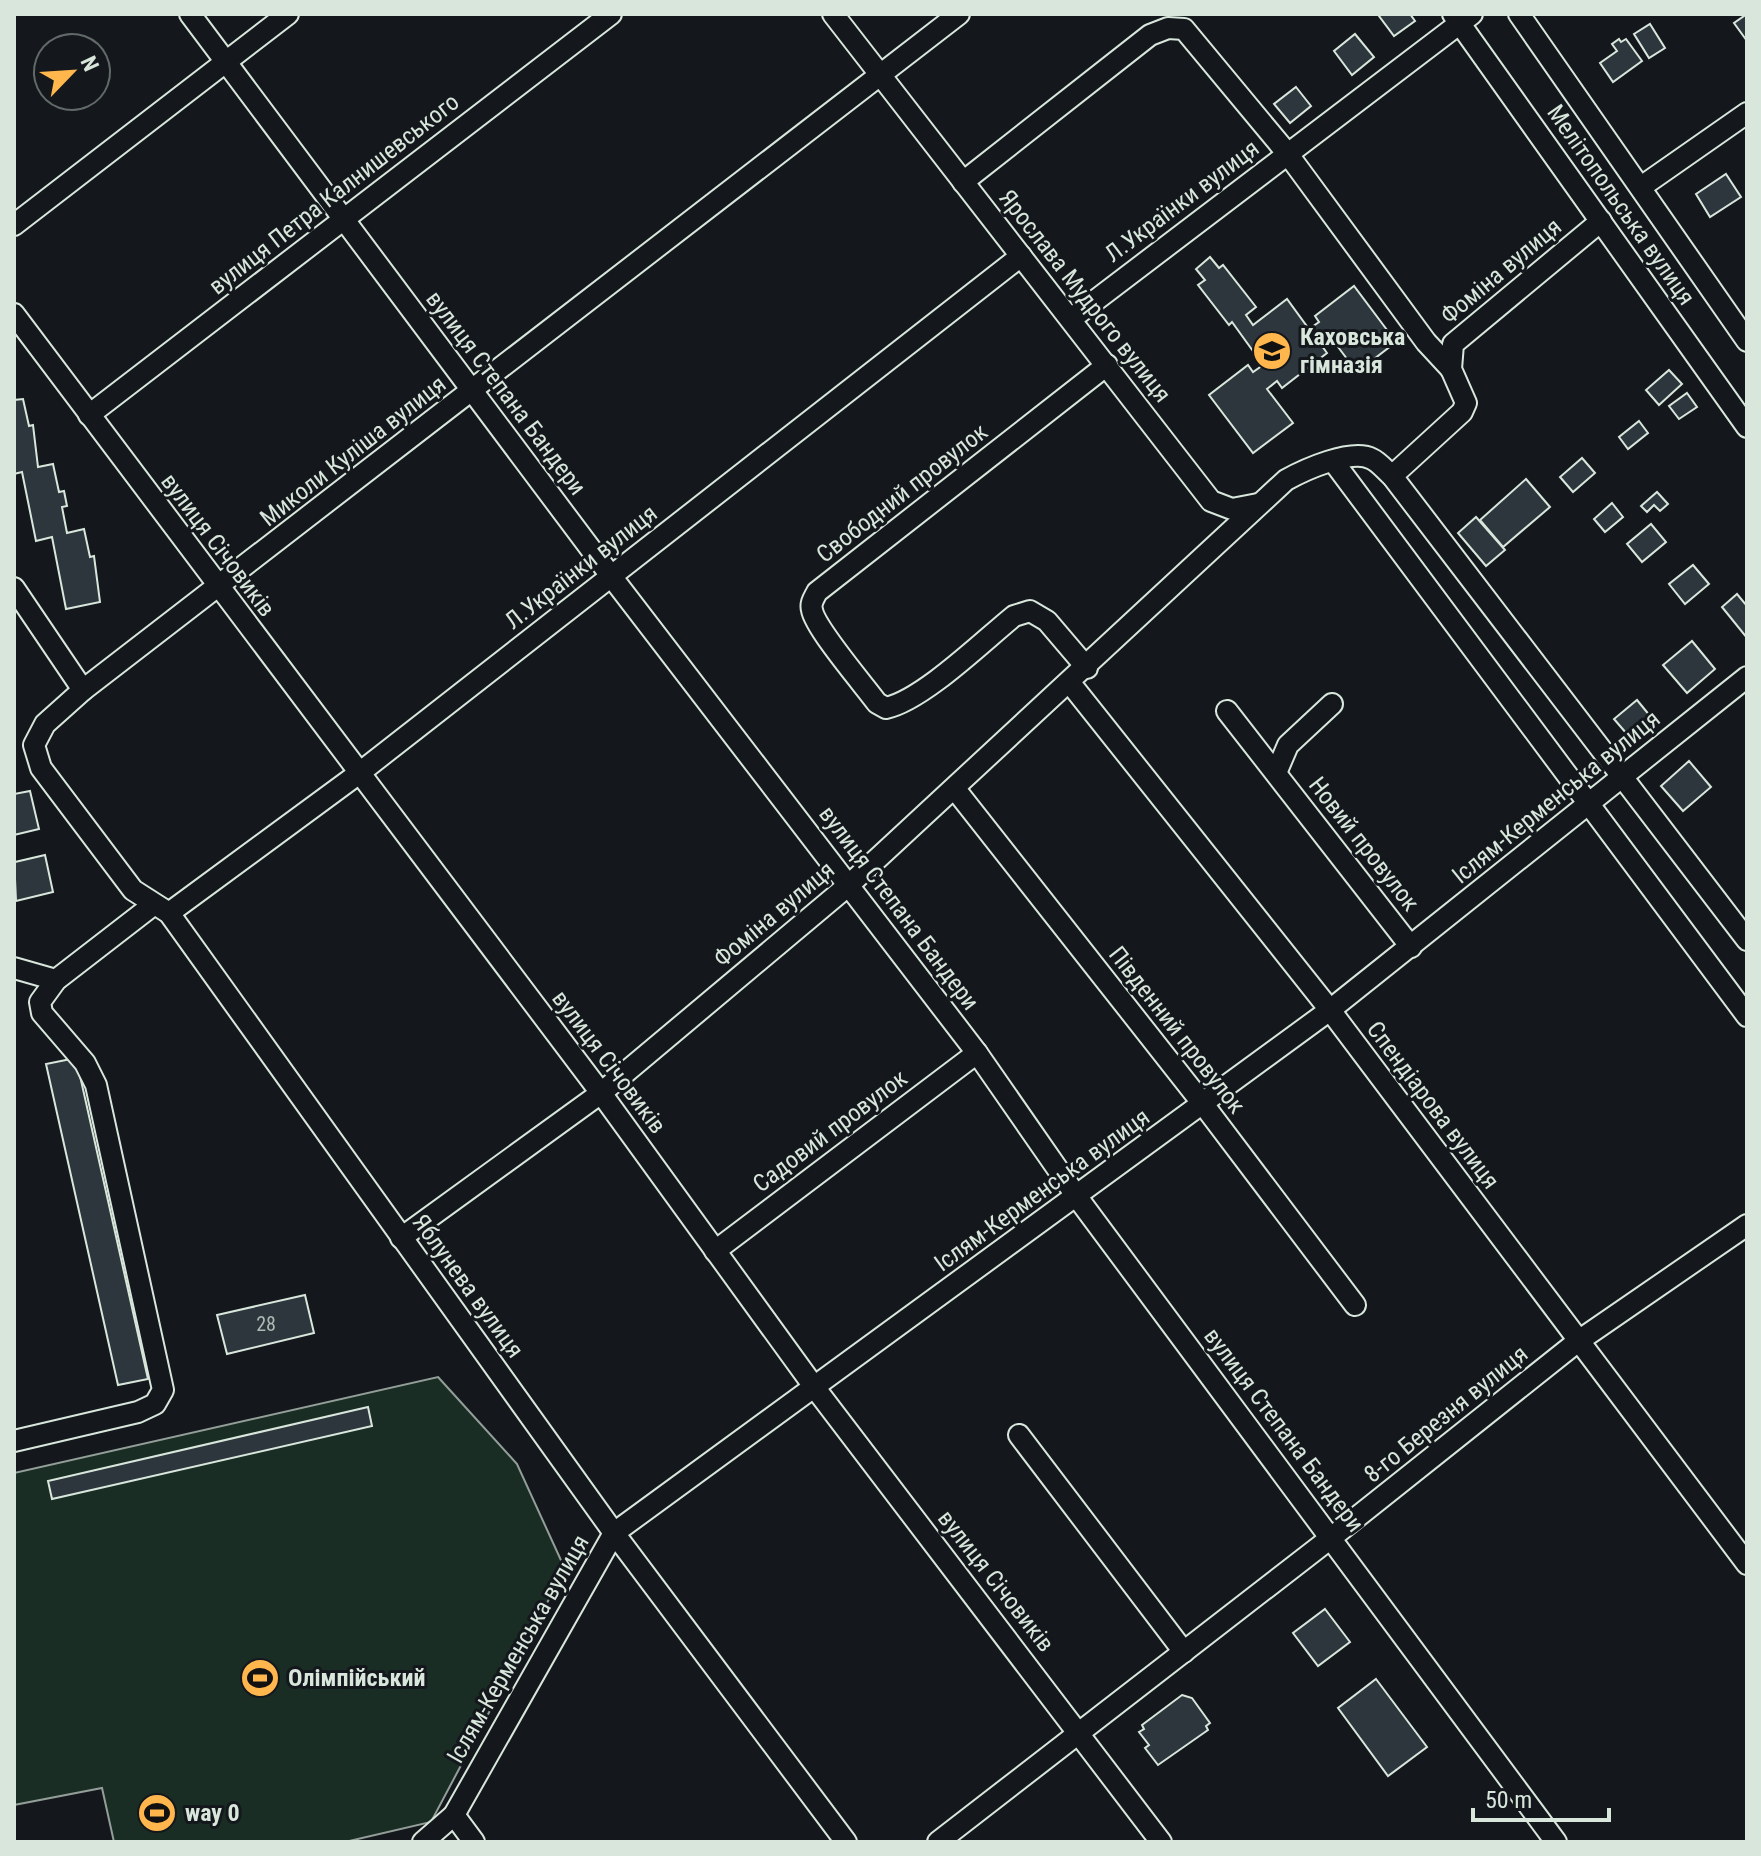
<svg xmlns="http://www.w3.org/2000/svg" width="1761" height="1856" viewBox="0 0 1761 1856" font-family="'Roboto Condensed',sans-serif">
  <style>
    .green { fill: #1a2d24; stroke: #939e99; stroke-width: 2 }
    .building { fill: #2c363c; stroke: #d8e6dc; stroke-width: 2 }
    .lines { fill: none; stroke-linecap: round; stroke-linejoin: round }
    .minor-casing { stroke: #d8e6dc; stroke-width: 24 }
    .minor { stroke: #14181c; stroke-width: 20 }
    .labels { text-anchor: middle; stroke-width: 6; stroke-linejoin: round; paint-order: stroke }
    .number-label { font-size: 20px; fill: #adbab4 }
    .street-label { font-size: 24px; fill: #d8e6dc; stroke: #14181c }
    .poi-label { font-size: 24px; font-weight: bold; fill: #d8e6dc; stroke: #14181c; text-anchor: start }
  </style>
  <rect width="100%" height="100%" fill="#14181c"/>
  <path class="green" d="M438,1377L517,1464L565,1569L431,1822L345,1842H114L102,1788L14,1805V1473Z"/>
  <g class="building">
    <path d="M1382,14H1410L1415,21L1394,36L1379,16Z"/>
    <path d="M1747,14V41L1734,23Z"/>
    <path d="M1650,24L1665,48L1649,58L1634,34Z"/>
    <path d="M1355,34L1374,57L1352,75L1334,51Z"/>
    <path d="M1619,39L1621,42L1626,39L1642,61L1613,82L1600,63L1617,51L1612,44Z"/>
    <path d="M1296,87L1311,106L1290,123L1274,104Z"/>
    <path d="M1726,174L1741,197L1710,217L1696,194Z"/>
    <path d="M1210,257L1219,268L1223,265L1256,307L1246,315L1253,325L1287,299L1309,329L1319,322L1315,316L1354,286L1396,342L1357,372L1332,339L1322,346L1327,353L1282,388L1277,381L1267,389L1293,423L1253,453L1209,395L1248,365L1253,372L1263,365L1232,322L1229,325L1198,285L1205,280L1196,269Z"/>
    <path d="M1669,370L1682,384L1659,405L1646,390Z"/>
    <path d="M1687,393L1697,407L1679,419L1669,406Z"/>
    <path d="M23,399L29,426L33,425L38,467L53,464L59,492L64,491L67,506L62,507L67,533L84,529L90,557L94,556L100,602L66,609L52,537L36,541L22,472L14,474V400Z"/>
    <path d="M1639,421L1648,433L1628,449L1619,437Z"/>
    <path d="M1582,458L1595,473L1573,492L1560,477Z"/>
    <path d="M1526,479L1550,507L1503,547L1480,520Z"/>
    <path d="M1657,492L1668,504L1660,511L1654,505L1647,512L1641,506Z"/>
    <path d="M1612,503L1623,517L1605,532L1594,519Z"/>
    <path d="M1476,517L1505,550L1486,566L1458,533Z"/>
    <path d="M1651,524L1666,542L1642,562L1627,544Z"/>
    <path d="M1693,565L1709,584L1685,604L1669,584Z"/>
    <path d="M1737,594L1747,606V638L1722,607Z"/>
    <path d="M1692,641L1715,669L1687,693L1663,665Z"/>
    <path d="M1637,700L1655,722L1633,741L1614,719Z"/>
    <path d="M1689,761L1711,787L1683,811L1661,786Z"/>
    <path d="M30,791L39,829L14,835V794Z"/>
    <path d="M45,855L53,892L16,901L14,857L15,862Z"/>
    <path d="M76,1058L148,1379L118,1385L46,1064Z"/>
    <path d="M305,1295L314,1333L227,1354L217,1315Z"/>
    <path d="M368,1407L372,1426L52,1499L48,1481Z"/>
    <path d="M1325,1609L1350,1642L1318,1666L1293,1633Z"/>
    <path d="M1376,1679L1427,1747L1388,1776L1338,1708Z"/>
    <path d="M1182,1695L1192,1698L1210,1723L1206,1726L1208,1730L1158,1765L1145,1748L1149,1745L1139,1732L1144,1729L1142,1725Z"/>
  </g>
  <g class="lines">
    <defs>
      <g id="minor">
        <path d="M190,14L611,576L977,1053L1077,1197L1556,1842"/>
        <path d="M833,14L1211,501L1232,509L1258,504"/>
        <path d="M1453,14L1747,427"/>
        <path d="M1519,14L1747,341"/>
        <path d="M963,182L1150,35L1168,28L1184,29L1287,153L1426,342L1451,369"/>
        <path d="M1641,187L1747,113"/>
        <path d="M14,225L288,14"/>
        <path d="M14,314L601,1093L815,1388L1161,1842"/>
        <path d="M1071,319L1472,14"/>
        <path d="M89,415L611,14"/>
        <path d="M1333,461L1747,1016"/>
        <path d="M1392,476L1462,412L1466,403L1451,369L1453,344L1601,221"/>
        <path d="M14,588L83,690"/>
        <path d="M1087,668L1047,621L1030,611L1014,616C983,641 923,700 886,708L877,703C863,684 815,628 812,610C810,603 814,598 817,592L1107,365"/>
        <path d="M1070,683L1330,1010L1747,1564"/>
        <path d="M1227,711L1411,947"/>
        <path d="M1276,773L1288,745L1332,704"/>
        <path d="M955,789L1203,1104L1355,1305"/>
        <path d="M169,913L358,774L1021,256"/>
        <path d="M14,968L56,980"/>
        <path d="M401,1238L601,1093L850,884L1286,480C1304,470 1352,448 1372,459C1379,462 1386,471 1392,476L1747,940"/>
        <path d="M715,1251L977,1053"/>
        <path d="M1019,1435L1184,1652"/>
        <path d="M14,1441L138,1412L155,1404L163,1390L96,1085L85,1063L42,1013L40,1002L56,980L153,905"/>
        <path d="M454,1815L474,1842"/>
        <path d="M423,1842L454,1815L614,1533L1330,1010L1747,677"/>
        <path d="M846,1842L614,1533L169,913L133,890L41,768L34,745L45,724L83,690L959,14"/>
        <path d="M938,1842L1332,1537L1577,1342L1747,1225"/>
      </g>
    </defs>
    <use href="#minor" class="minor-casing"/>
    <use href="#minor" class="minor"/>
  </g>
  <defs>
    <symbol id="school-disc" viewBox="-11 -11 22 22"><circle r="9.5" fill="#ffb74d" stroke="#14181c"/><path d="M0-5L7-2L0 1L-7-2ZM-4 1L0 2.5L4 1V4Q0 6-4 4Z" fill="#111"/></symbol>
    <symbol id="stadium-disc" viewBox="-11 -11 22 22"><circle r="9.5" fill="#ffb74d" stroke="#14181c"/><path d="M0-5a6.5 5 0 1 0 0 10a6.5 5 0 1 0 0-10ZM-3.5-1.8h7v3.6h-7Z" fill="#111"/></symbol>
  </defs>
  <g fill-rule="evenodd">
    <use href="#school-disc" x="1250" y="329" width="44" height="44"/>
    <use href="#stadium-disc" x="238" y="1656" width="44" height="44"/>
    <use href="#stadium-disc" x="135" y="1791" width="44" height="44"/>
  </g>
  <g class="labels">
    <g class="number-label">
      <text x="266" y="1331">28</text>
    </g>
    <g class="street-label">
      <text transform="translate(334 194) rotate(-38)" y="8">вулиця Петра Калнишевського</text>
      <text transform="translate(1182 201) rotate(-37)" y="8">Л.Українки вулиця</text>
      <text transform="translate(1621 205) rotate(55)" y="8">Мелітопольська вулиця</text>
      <text transform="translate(1501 271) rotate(-40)" y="8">Фоміна вулиця</text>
      <text transform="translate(1085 296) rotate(52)" y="8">Ярослава Мудрого вулиця</text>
      <text transform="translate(506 393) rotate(53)" y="8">вулиця Степана Бандери</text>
      <text transform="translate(353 451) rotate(-38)" y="8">Миколи Куліша вулиця</text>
      <text transform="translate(902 493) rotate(-38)" y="8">Свободний провулок</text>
      <text transform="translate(218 545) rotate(53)" y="8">вулиця Січовиків</text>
      <text transform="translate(581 567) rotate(-38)" y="8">Л.Українки вулиця</text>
      <text transform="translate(1556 797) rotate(-39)" y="8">Іслям-Керменська вулиця</text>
      <text transform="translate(1364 844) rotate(52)" y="8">Новий провулок</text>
      <text transform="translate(899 908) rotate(53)" y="8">вулиця Степана Бандери</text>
      <text transform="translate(774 914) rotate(-40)" y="8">Фоміна вулиця</text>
      <text transform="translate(1177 1030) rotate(52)" y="8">Південний провулок</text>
      <text transform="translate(609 1062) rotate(53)" y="8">вулиця Січовиків</text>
      <text transform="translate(1433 1105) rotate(53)" y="8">Спендіарова вулиця</text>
      <text transform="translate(830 1131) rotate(-37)" y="8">Садовий провулок</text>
      <text transform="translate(1042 1190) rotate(-36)" y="8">Іслям-Керменська вулиця</text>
      <text transform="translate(468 1286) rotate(54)" y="8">Яблунева вулиця</text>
      <text transform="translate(1446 1414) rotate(-39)" y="8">8-го Березня вулиця</text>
      <text transform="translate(1284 1430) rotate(53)" y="8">вулиця Степана Бандери</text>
      <text transform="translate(996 1581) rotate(52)" y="8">вулиця Січовиків</text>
      <text transform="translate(518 1649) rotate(-60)" y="8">Іслям-Керменська вулиця</text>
    </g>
    <g class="poi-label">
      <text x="1300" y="345">Каховська<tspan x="1300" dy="28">гімназія</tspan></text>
      <text x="288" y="1686">Олімпійський</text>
      <text x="185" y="1821">way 0</text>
    </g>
  </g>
  <rect width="1761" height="1856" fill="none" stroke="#d8e6dc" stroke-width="32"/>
  <g transform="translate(72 72) rotate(65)"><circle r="38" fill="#14181c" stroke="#626a69" stroke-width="2"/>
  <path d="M0-6L14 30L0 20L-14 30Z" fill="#ffb74d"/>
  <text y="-12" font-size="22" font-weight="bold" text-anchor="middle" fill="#d8e6dc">N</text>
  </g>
  <path d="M1473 1808v12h136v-12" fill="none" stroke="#d8e6dc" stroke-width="4"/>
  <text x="1485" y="1808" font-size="24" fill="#d8e6dc" stroke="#14181c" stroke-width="6" paint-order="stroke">50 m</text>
</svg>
